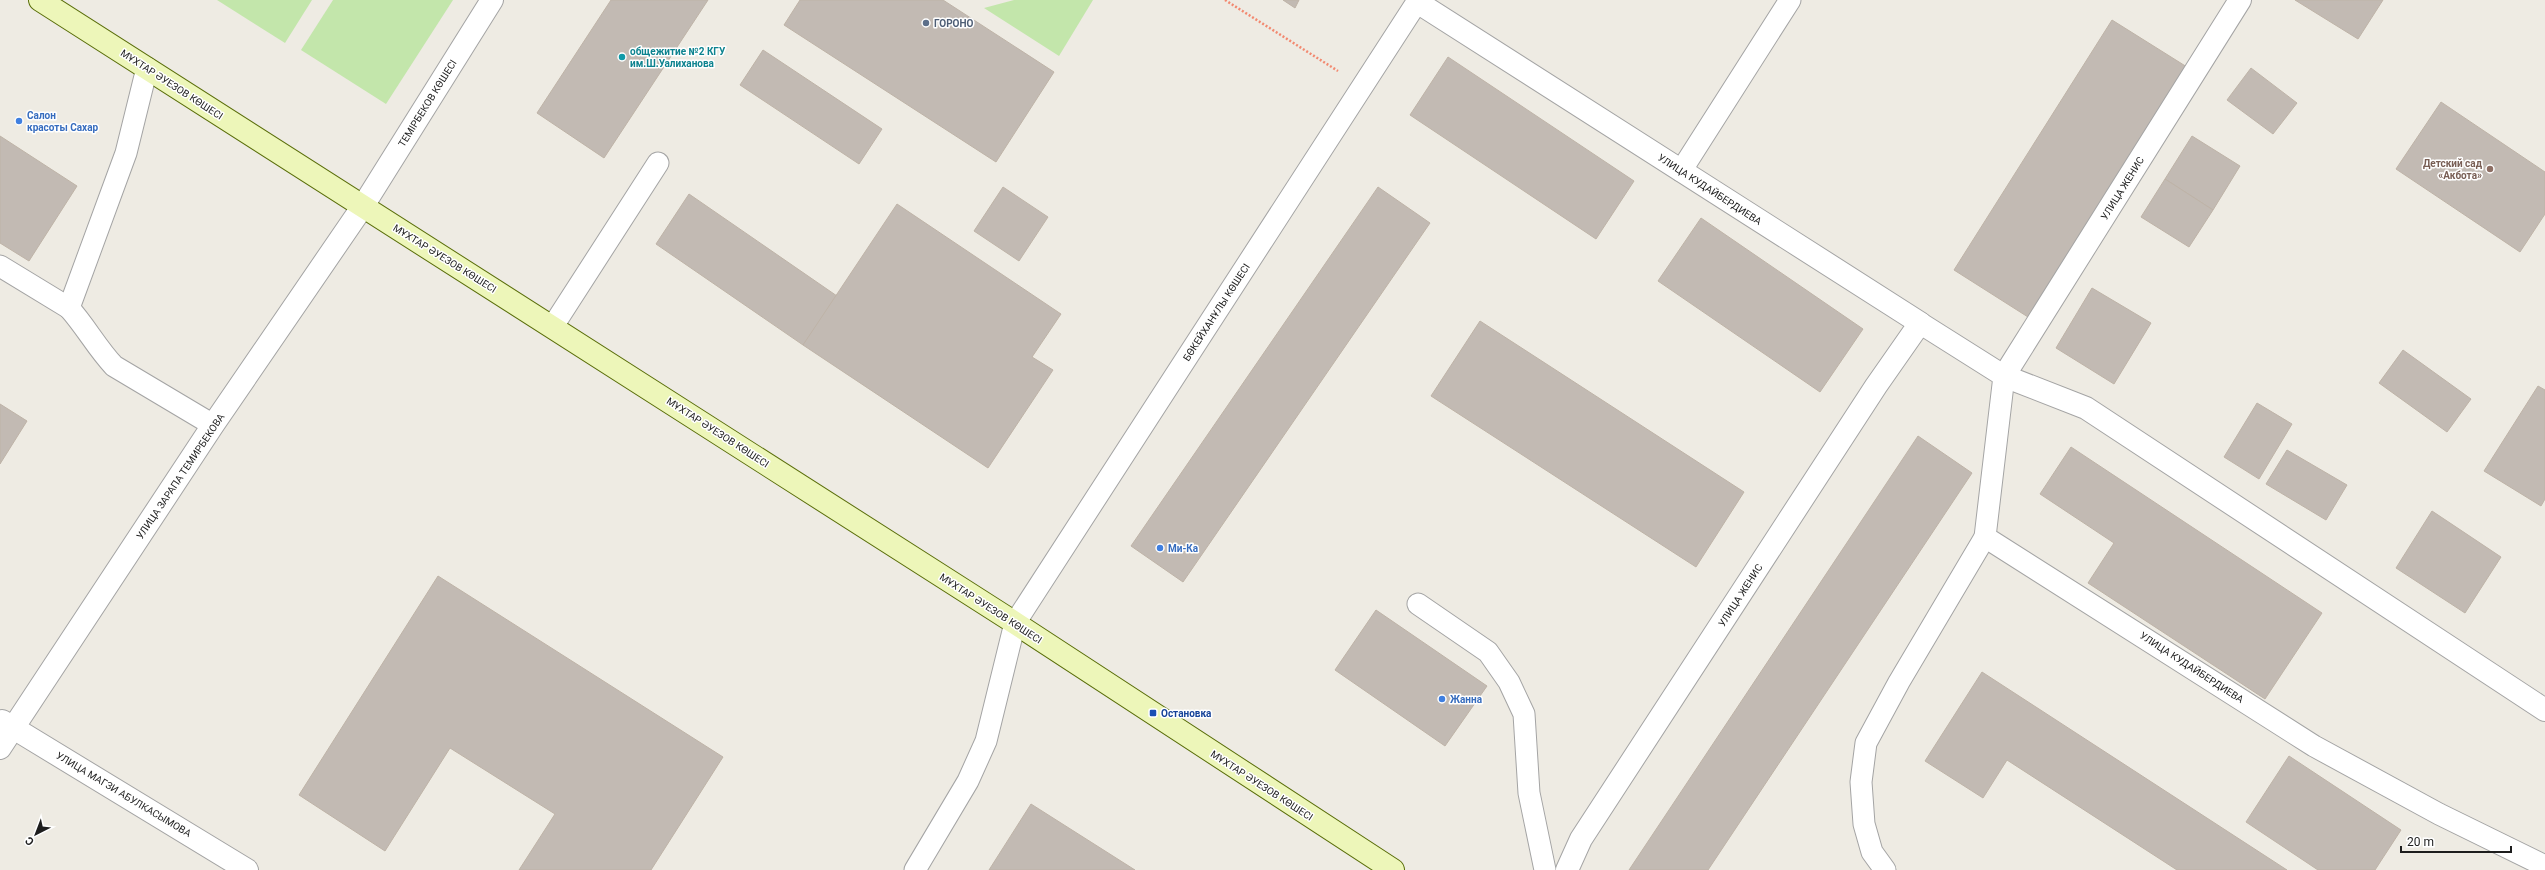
<svg xmlns="http://www.w3.org/2000/svg" width="2545" height="870" viewBox="0 0 2545 870" font-family="Roboto,sans-serif">
  <style>
    .grass { fill: #c3e6ab }
    .building { fill: #c2bab3; stroke: #beb3a7 }
    .lines { fill: none; stroke-linecap: round; stroke-linejoin: round }
    .service-casing { stroke: #a4a4a4; stroke-width: 23 }
    .minor-casing { stroke: #a4a4a4; stroke-width: 24 }
    .tertiary-casing { stroke: #a4a4a4; stroke-width: 24 }
    .secondary-casing { stroke: #5a6e0a; stroke-width: 24 }
    .path { stroke: #f28970; stroke-width: 2.5; stroke-dasharray: 2 2; stroke-linecap: butt }
    .service { stroke: #fff; stroke-width: 21 }
    .minor { stroke: #fff; stroke-width: 22 }
    .tertiary { stroke: #fff; stroke-width: 22 }
    .secondary { stroke: #edf6b9; stroke-width: 22 }
    .service-dot { fill: #5c6f8a; stroke: #fff; stroke-width: 1.5 }
    .culture-dot { fill: #0f9aa8; stroke: #fff; stroke-width: 1.5 }
    .shop-dot { fill: #3f7fe0; stroke: #fff; stroke-width: 1.5 }
    .education-dot { fill: #8d6e63; stroke: #fff; stroke-width: 1.5 }
    .transit-dot { fill: #1a4fb4; stroke: #fff; stroke-width: 1.5 }
    .labels { text-anchor: middle; stroke-width: 3; stroke-linejoin: round; paint-order: stroke }
    .service-label { font-size: 10px; font-weight: bold; fill: #4e5e75; stroke: #fff; text-anchor: start }
    .culture-label { font-size: 10px; font-weight: bold; fill: #0d838f; stroke: #fff; text-anchor: start }
    .street-label { font-size: 10px; fill: #1d1d1d; stroke: #fff }
    .shop-label { font-size: 10px; font-weight: bold; fill: #366cbe; stroke: #fff; text-anchor: start }
    .education-label { font-size: 10px; font-weight: bold; fill: #785e54; stroke: #fff; text-anchor: end }
    .transit-label { font-size: 10px; font-weight: bold; fill: #164399; stroke: #fff; text-anchor: start }
  </style>
  <rect width="100%" height="100%" fill="#eeebe3"/>
  <g class="grass">
    <path d="M217,0H312L285,43Z"/>
    <path d="M333,0H453L386,104L301,50Z"/>
    <path d="M1014,0H1093L1059,56L984,8Z"/>
  </g>
  <g class="building">
    <path d="M611,0H708L604,158L537,113Z"/>
    <path d="M800,0H943L1054,72L996,162L784,25Z"/>
    <path d="M1283,0H1299L1295,8Z"/>
    <path d="M2295,0H2383L2358,39Z"/>
    <path d="M2112,20L2187,67L2028,317L1954,270Z"/>
    <path d="M763,50L882,129L859,164L740,85Z"/>
    <path d="M1448,57L1634,181L1596,239L1410,115Z"/>
    <path d="M2251,68L2297,103L2273,134L2227,100Z"/>
    <path d="M2441,102L2545,172V214L2520,252L2396,169Z"/>
    <path d="M0,136L77,186L29,261L0,243Z"/>
    <path d="M2192,136L2240,166L2213,210L2165,179Z"/>
    <path d="M2165,179L2213,210L2189,247L2141,217Z"/>
    <path d="M1003,187L1048,217L1019,261L974,231Z"/>
    <path d="M1378,187L1430,223L1183,582L1131,546Z"/>
    <path d="M689,194L837,296L803,345L656,244Z"/>
    <path d="M897,204L1061,314L1032,357L1053,370L988,468L803,345Z"/>
    <path d="M1701,218L1863,329L1820,392L1658,281Z"/>
    <path d="M2092,288L2151,323L2114,384L2056,348Z"/>
    <path d="M1480,321L1744,492L1696,567L1431,396Z"/>
    <path d="M2403,350L2471,399L2447,432L2379,383Z"/>
    <path d="M2538,386L2545,390V499L2541,506L2484,471Z"/>
    <path d="M2257,403L2292,424L2259,479L2224,457Z"/>
    <path d="M0,404L27,421L0,464Z"/>
    <path d="M1918,436L1972,473L1708,870H1629Z"/>
    <path d="M2071,447L2322,613L2265,699L2088,583L2114,543L2040,494Z"/>
    <path d="M2287,450L2347,485L2326,520L2266,484Z"/>
    <path d="M2432,511L2501,557L2465,613L2396,568Z"/>
    <path d="M438,576L723,757L651,870H519L555,814L450,748L385,851L299,795Z"/>
    <path d="M1376,610L1487,686L1445,746L1335,670Z"/>
    <path d="M1982,672L2287,870H2177L2007,760L1983,798L1925,761Z"/>
    <path d="M2289,756L2401,830L2375,870H2318L2246,822Z"/>
    <path d="M1031,804L1135,870H989Z"/>
  </g>
  <g class="lines">
    <defs>
      <g id="service">
        <path d="M147,68L126,153L69,308C86,327 97,348 114,366L213,425"/>
        <path d="M1681,171L1790,0"/>
        <path d="M0,266L69,308"/>
        <path d="M1920,323L2004,376L1985,537L2314,746L2439,814L2545,866"/>
        <path d="M553,326L658,163"/>
        <path d="M1418,604L1488,652L1509,682L1524,714L1529,793L1545,870"/>
        <path d="M915,870L968,781L986,741L1015,623L1417,2"/>
        <path d="M1885,870L1872,852L1864,824L1861,782L1866,743L1899,682L1985,537"/>
      </g>
      <g id="minor">
        <path d="M2240,0L2004,376L2086,408L2545,710"/>
        <path d="M1417,2L1920,323L1876,386L1581,839L1567,870"/>
        <path d="M2,721L247,870"/>
        <path d="M0,748L213,425L363,206"/>
      </g>
      <path id="tertiary" d="M363,206L492,0"/>
      <path id="secondary" d="M40,0L1015,623L1393,870"/>
    </defs>
    <use href="#service" class="service-casing"/>
    <use href="#minor" class="minor-casing"/>
    <use href="#tertiary" class="tertiary-casing"/>
    <use href="#secondary" class="secondary-casing"/>
    <path class="path" d="M1225,0L1338,71"/>
    <use href="#service" class="service"/>
    <use href="#minor" class="minor"/>
    <use href="#tertiary" class="tertiary"/>
    <use href="#secondary" class="secondary"/>
  </g>
  <circle class="service-dot" cx="926" cy="23" r="4"/>
  <circle class="culture-dot" cx="622" cy="57" r="4"/>
  <g class="shop-dot">
    <circle cx="19" cy="121" r="4"/>
    <circle cx="1160" cy="548" r="4"/>
    <circle cx="1442" cy="699" r="4"/>
  </g>
  <circle class="education-dot" cx="2490" cy="169" r="4"/>
  <rect class="transit-dot" x="1149" y="709" width="8" height="8" rx="2"/>
  <g class="labels">
    <g class="service-label">
      <text x="934" y="27">ГОРОНО</text>
    </g>
    <g class="culture-label">
      <text x="630" y="55">общежитие №2 КГУ<tspan x="630" dy="12">им.Ш.Уалиханова</tspan></text>
    </g>
    <g class="street-label">
      <text transform="translate(172 84) rotate(33)" y="4">МҰХТАР ӘУЕЗОВ КӨШЕСІ</text>
      <text transform="translate(427 103) rotate(-58)" y="4">ТЕМІРБЕКОВ КӨШЕСІ</text>
      <text transform="translate(2122 188) rotate(-58)" y="4">УЛИЦА ЖЕНИС</text>
      <text transform="translate(1710 189) rotate(33)" y="4">УЛИЦА КУДАЙБЕРДИЕВА</text>
      <text transform="translate(445 258) rotate(32)" y="4">МҰХТАР ӘУЕЗОВ КӨШЕСІ</text>
      <text transform="translate(1216 312) rotate(-57)" y="4">БӨКЕЙХАНҰЛЫ КӨШЕСІ</text>
      <text transform="translate(718 432) rotate(33)" y="4">МҰХТАР ӘУЕЗОВ КӨШЕСІ</text>
      <text transform="translate(180 476) rotate(-56)" y="4">УЛИЦА ЗАРАПА ТЕМИРБЕКОВА</text>
      <text transform="translate(1740 595) rotate(-57)" y="4">УЛИЦА ЖЕНИС</text>
      <text transform="translate(991 608) rotate(33)" y="4">МҰХТАР ӘУЕЗОВ КӨШЕСІ</text>
      <text transform="translate(2192 667) rotate(33)" y="4">УЛИЦА КУДАЙБЕРДИЕВА</text>
      <text transform="translate(1262 785) rotate(33)" y="4">МҰХТАР ӘУЕЗОВ КӨШЕСІ</text>
      <text transform="translate(124 794) rotate(31)" y="4">УЛИЦА МАГЗИ АБУЛКАСЫМОВА</text>
    </g>
    <g class="shop-label">
      <text x="27" y="119">Салон<tspan x="27" dy="12">красоты Сахар</tspan></text>
      <text x="1168" y="552">Ми-Ка</text>
      <text x="1450" y="703">Жанна</text>
    </g>
    <g class="education-label">
      <text x="2482" y="167">Детский сад<tspan x="2482" dy="12">«Акбота»</tspan></text>
    </g>
    <g class="transit-label">
      <text x="1161" y="717">Остановка</text>
    </g>
  </g>
  <g transform="translate(36 834) rotate(222)" stroke="#ffffff" stroke-width="3" paint-order="stroke">
  <path d="M0-3L7 15L0 10L-7 15Z" fill="#1d1d1d"/>
  <text y="-6" font-size="11" font-weight="bold" text-anchor="middle" fill="#1d1d1d">С</text>
  </g>
  <path d="M2401 846v6h110v-6" fill="none" stroke="#1d1d1d" stroke-width="2"/>
  <text x="2407" y="846" font-size="12" fill="#1d1d1d" stroke="#ffffff" stroke-width="3" paint-order="stroke">20 m</text>
</svg>
